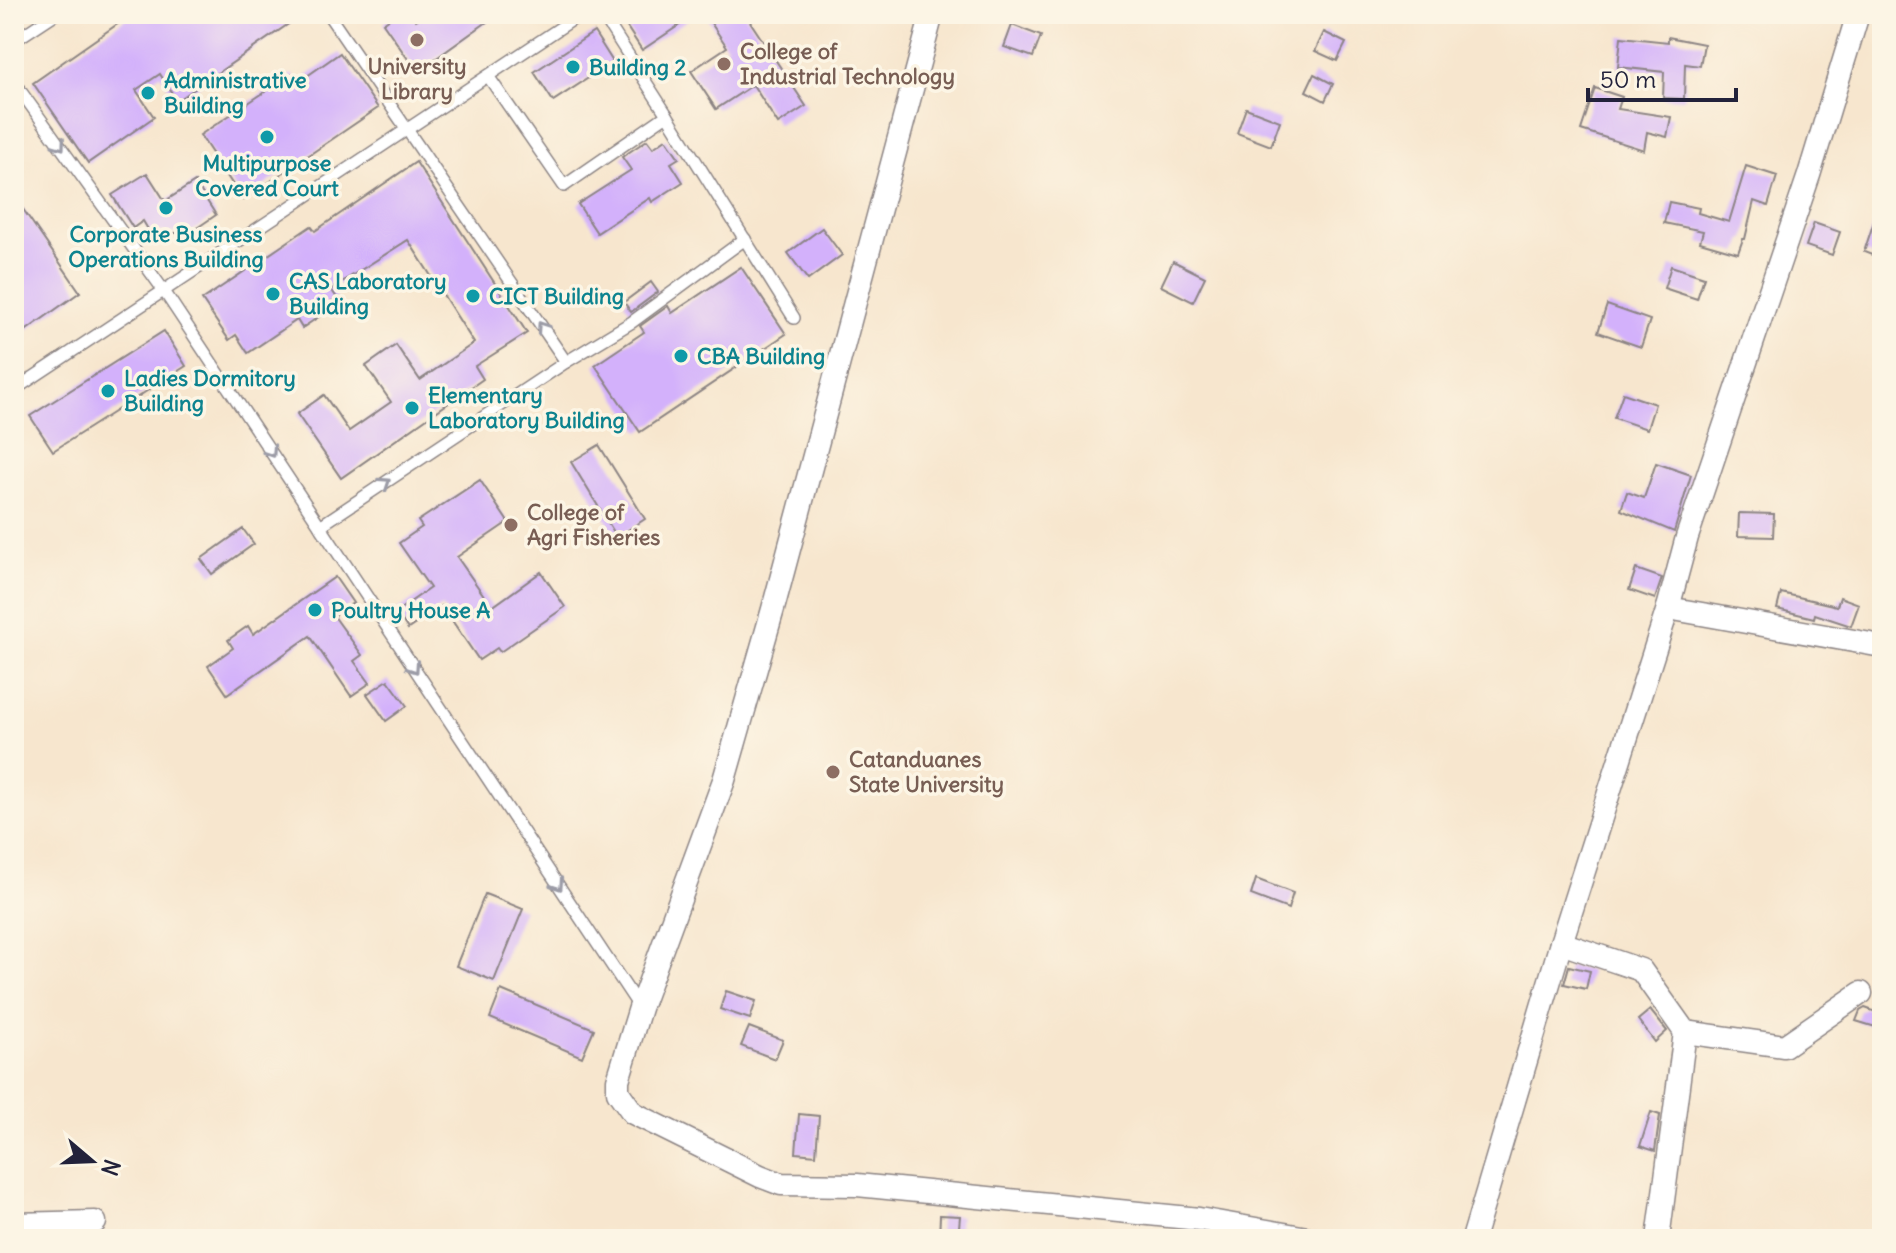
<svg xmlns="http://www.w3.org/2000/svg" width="1896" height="1253" viewBox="0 0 1896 1253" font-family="Delius,sans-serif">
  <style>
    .building { fill: #d3b1fb }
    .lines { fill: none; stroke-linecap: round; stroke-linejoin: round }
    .lane-casing { stroke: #8c8484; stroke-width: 14 }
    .street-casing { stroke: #8c8484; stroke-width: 25 }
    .lane { stroke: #fff; stroke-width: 11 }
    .street { stroke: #fff; stroke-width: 22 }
    .oneway { stroke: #9c9ca7 }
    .education-dot { fill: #8d6e63; stroke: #fcf5e5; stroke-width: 3 }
    .culture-dot { fill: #0f9aa8; stroke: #fcf5e5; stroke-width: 3 }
    .labels { text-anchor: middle; stroke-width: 7; stroke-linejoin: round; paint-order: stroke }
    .education-label { font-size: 22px; font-weight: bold; fill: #785e54; stroke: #fcf5e5; text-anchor: start }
    .culture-label { font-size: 22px; font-weight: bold; fill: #0d838f; stroke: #fcf5e5; text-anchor: start }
  </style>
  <rect width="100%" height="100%" fill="#fcf5e5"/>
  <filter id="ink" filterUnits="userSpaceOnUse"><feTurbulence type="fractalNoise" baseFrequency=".0125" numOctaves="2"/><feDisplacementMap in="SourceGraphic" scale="16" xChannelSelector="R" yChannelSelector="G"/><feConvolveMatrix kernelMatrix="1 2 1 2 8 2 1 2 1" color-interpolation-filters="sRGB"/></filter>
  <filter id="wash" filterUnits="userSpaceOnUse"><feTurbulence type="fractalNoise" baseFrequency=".006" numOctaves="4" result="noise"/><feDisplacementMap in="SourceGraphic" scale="32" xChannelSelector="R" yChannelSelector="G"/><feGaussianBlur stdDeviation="1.8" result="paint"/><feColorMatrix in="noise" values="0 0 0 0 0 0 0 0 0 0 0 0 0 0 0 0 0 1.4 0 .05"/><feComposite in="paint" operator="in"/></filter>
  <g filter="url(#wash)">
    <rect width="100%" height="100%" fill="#f7e6ce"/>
    <g id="blocks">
      <g class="building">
        <path d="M132,14H303L177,101L160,74L136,90L154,117L88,163L33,83Z"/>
        <path d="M396,14H411L416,20L425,14H498L417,72L383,23Z"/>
        <path d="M634,14H696L642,50L623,21Z"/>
        <path d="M705,14H745L806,106L778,124L753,85L716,109L691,71L727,47Z"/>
        <path d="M1012,25L1041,36L1033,57L1004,47Z"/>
        <path d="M594,32L613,62L553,101L534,72Z"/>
        <path d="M1324,32L1346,43L1337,61L1315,51Z"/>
        <path d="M1621,37L1668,42V37L1704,44L1700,66L1685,64L1684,99L1663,98L1664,72L1618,67Z"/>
        <path d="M340,53L378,108L243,200L200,135L292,74L297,83Z"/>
        <path d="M1314,74L1333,84L1325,101L1306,91Z"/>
        <path d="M1595,88L1622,97L1618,109L1671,117L1667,137L1647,132L1644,150L1581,130Z"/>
        <path d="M1246,108L1280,121L1271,146L1237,133Z"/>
        <path d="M666,139L679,158L671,163L683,182L652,202L650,198L597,233L578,204L631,170L622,157L647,140L653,148Z"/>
        <path d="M416,162L527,333L475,366L483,379L341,478L297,414L324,395L349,431L391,402L366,366L396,345L420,380L474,343L408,240L331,289L337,298L317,311L320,316L302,328L297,320L248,353L236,335L229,340L202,300L311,226L315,231Z"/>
        <path d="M1746,166L1777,176L1768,206L1754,201L1745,239H1743L1738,253L1700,242L1703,231L1664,223L1669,202L1699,208L1698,213L1729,222Z"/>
        <path d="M147,173L165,201L195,182L216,215L188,234L149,231L143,221L133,228L112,195Z"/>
        <path d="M14,196L80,292L14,339Z"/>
        <path d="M1879,206L1882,207V259L1864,252Z"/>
        <path d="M1814,223L1840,232L1832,255L1806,246Z"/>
        <path d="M822,228L842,255L808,280L788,253Z"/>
        <path d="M1173,261L1205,277L1193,302L1161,286Z"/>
        <path d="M1671,266L1704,277L1697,299L1664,288Z"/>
        <path d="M741,267L786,334L640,432L595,365L644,332L640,326L668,306L672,313Z"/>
        <path d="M651,282L658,292L631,312L624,302Z"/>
        <path d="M1607,305L1650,320L1641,347L1598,332Z"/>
        <path d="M164,331L186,366L53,451L30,416Z"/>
        <path d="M1623,393L1655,404L1647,429L1614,418Z"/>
        <path d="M599,445L645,519L617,537L571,462Z"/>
        <path d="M1656,463L1691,475L1674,532L1621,510L1627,492L1644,498Z"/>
        <path d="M480,480L508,522L457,557L492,607L541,572L565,607L500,652L497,648L479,660L442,606L408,629L396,612L430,588L399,543L422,527L418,521Z"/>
        <path d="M1739,513L1774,514L1773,537L1738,536Z"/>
        <path d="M243,529L254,544L212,574L201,559Z"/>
        <path d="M1636,569L1662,578L1655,599L1629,590Z"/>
        <path d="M335,577L353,603L334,616L362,655L354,661L370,683L351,696L310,636L227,694L208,666L233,648L228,640L248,626L253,634Z"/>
        <path d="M1781,593L1837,606L1840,597L1859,604L1851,626L1815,614L1814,618L1777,609Z"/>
        <path d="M388,680L407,706L386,721L367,694Z"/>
        <path d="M1256,879L1293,893L1288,909L1251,895Z"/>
        <path d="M485,894L523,909L494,981L456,966Z"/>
        <path d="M1569,966L1590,971L1586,989L1564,984Z"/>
        <path d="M501,990L594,1029L582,1057L490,1018Z"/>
        <path d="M726,991L756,1001L750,1019L720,1009Z"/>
        <path d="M1865,1008L1882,1014V1029L1856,1021L1860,1011Z"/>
        <path d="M1650,1010L1667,1031L1655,1042L1638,1020Z"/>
        <path d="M749,1027L783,1040L775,1059L741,1046Z"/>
        <path d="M1651,1112L1660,1115L1655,1151L1640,1146Z"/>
        <path d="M799,1114L819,1116L816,1155L796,1153Z"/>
        <path d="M940,1215L960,1216L958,1239H939Z"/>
      </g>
    </g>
  </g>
  <g filter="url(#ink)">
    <use href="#blocks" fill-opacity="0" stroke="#8c8484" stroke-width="2"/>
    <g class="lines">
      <defs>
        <g id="lane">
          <path d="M14,41L55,14"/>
          <path d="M488,76L564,186L667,115L602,14"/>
          <path d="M14,82L164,291L640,1008"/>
          <path d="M667,115L794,318"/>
          <path d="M566,362L632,322L745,239"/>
          <path d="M14,390L581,14"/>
          <path d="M320,526L566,362L328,14"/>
        </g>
        <g id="street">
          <path d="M932,14L773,609L724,780L640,1008L618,1080V1092L633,1113L760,1176L781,1184L857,1185L1199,1219L1313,1239"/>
          <path d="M1668,608L1882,646"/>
          <path d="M1561,943L1641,970L1685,1032L1784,1046L1861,993"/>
          <path d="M14,1224L95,1222"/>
          <path d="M1473,1239L1561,943L1668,608L1687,537L1809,175L1858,14"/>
          <path d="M1658,1239L1685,1032"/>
        </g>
      </defs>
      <use href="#lane" class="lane-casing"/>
      <use href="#street" class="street-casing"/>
      <use href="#lane" class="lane"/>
      <use href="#street" class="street"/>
    </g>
    <defs><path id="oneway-chevron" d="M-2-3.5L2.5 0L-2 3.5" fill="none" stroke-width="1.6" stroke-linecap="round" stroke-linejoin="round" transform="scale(2)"/></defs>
    <g class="oneway">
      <use href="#oneway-chevron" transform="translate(60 145) rotate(54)"/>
      <use href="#oneway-chevron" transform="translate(542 327) rotate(-124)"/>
      <use href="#oneway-chevron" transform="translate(271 452) rotate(56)"/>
      <use href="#oneway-chevron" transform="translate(385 483) rotate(-34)"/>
      <use href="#oneway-chevron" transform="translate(414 668) rotate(56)"/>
      <use href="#oneway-chevron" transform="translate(558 885) rotate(56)"/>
    </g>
  </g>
  <g class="education-dot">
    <circle cx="417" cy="40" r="8"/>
    <circle cx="724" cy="64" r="8"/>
    <circle cx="511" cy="525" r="8"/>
    <circle cx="833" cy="772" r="8"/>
  </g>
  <g class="culture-dot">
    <circle cx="573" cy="67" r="8"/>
    <circle cx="148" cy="93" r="8"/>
    <circle cx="267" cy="137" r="8"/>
    <circle cx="166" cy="208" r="8"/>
    <circle cx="273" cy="294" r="8"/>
    <circle cx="473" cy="296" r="8"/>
    <circle cx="681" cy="356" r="8"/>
    <circle cx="108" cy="391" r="8"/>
    <circle cx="412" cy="408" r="8"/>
    <circle cx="315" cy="610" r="8"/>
  </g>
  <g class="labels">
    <g class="education-label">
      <text x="740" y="59">College of<tspan x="740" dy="25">Industrial Technology</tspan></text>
      <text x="417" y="74" text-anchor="middle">University<tspan x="417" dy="25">Library</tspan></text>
      <text x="527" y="520">College of<tspan x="527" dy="25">Agri Fisheries</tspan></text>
      <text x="849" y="767">Catanduanes<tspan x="849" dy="25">State University</tspan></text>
    </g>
    <g class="culture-label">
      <text x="589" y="75">Building 2</text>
      <text x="164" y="88">Administrative<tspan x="164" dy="25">Building</tspan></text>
      <text x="267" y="171" text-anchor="middle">Multipurpose<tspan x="267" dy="25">Covered Court</tspan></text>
      <text x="166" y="242" text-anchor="middle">Corporate Business<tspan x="166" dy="25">Operations Building</tspan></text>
      <text x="289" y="289">CAS Laboratory<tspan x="289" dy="25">Building</tspan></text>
      <text x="489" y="304">CICT Building</text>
      <text x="697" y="364">CBA Building</text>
      <text x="124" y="386">Ladies Dormitory<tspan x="124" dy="25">Building</tspan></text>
      <text x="428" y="403">Elementary<tspan x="428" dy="25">Laboratory Building</tspan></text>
      <text x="331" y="618">Poultry House A</text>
    </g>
  </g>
  <rect width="1896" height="1253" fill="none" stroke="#fcf5e5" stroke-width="48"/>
  <g transform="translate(92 1161) rotate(109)" stroke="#fcf5e5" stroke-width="6" paint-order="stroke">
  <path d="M0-6L14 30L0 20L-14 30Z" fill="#22223b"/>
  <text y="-12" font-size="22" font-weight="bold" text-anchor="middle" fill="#22223b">N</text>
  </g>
  <path d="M1588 88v12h148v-12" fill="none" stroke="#22223b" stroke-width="4"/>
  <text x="1600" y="88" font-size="24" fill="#22223b" stroke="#fcf5e5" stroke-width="6" paint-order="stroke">50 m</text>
</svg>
